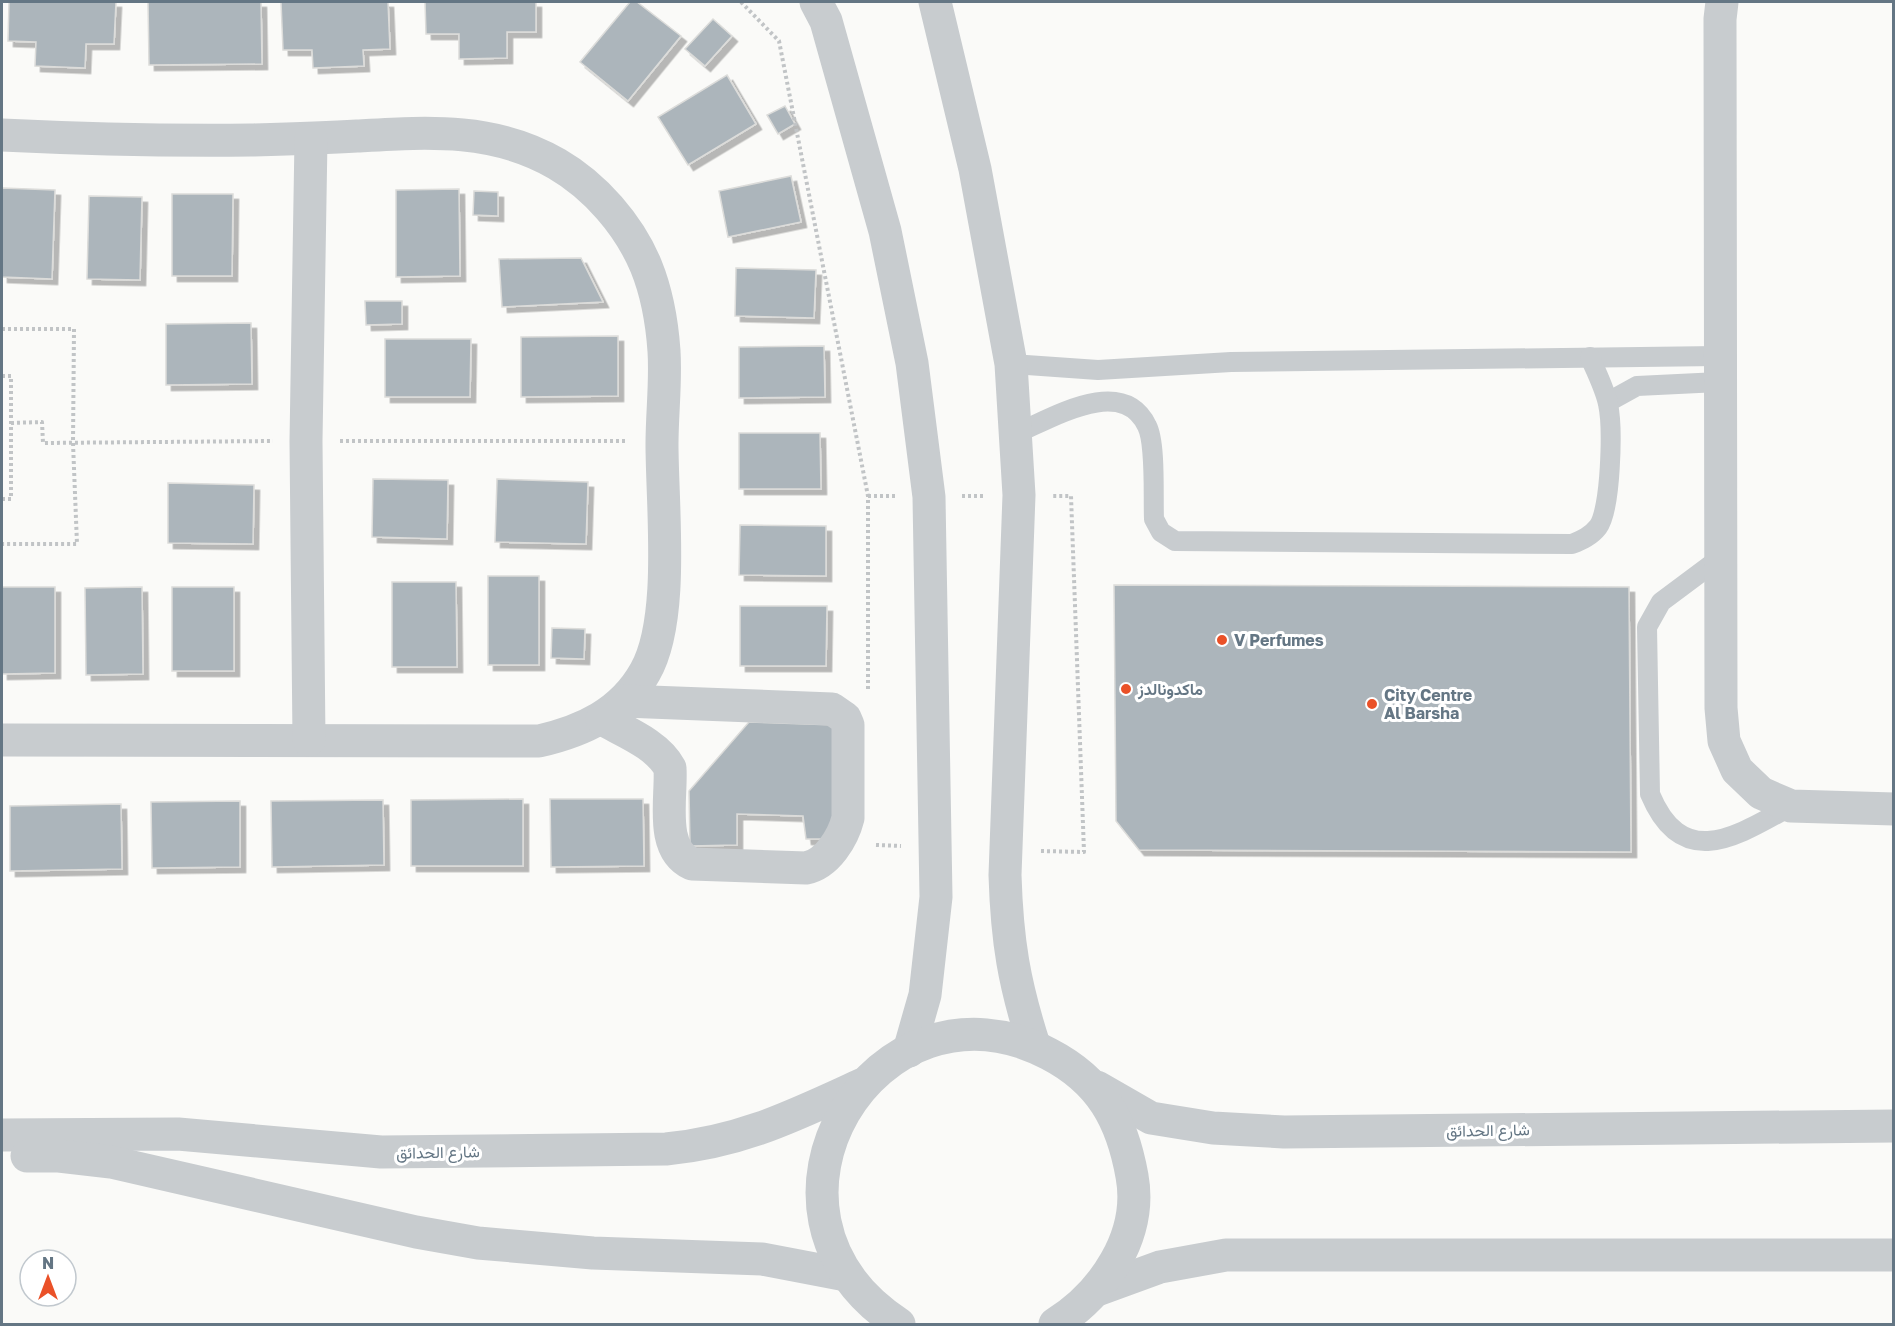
<svg xmlns="http://www.w3.org/2000/svg" width="1895" height="1326" viewBox="0 0 1895 1326" font-family="'Golos Text',Vazirmatn,sans-serif">
  <style>
    .building { fill: #acb5bb; stroke: #dcdcda; stroke-width: 1.5; filter: url(#shadow) }
    .lines { fill: none; stroke-linecap: round; stroke-linejoin: round }
    .path { stroke: #c1c4c6; stroke-width: 4; stroke-dasharray: 3 3; stroke-linecap: butt }
    .service { stroke: #c8cccf; stroke-width: 20 }
    .minor { stroke: #c8cccf; stroke-width: 33 }
    .tertiary { stroke: #c8cccf; stroke-width: 33 }
    .poi-dot { fill: #ea5128; stroke: #fff; stroke-width: 2 }
    .labels { text-anchor: middle; stroke-width: 6; stroke-linejoin: round; paint-order: stroke }
    .poi-label { font-size: 16px; font-weight: bold; fill: #647684; stroke: #fff; text-anchor: start }
    .street-label { font-size: 16px; fill: #647684; stroke: #fff }
  </style>
  <defs>
    <filter id="shadow"><feDropShadow dx="5.5" dy="5.5" stdDeviation="0" flood-color="#0004"/></filter>
  </defs>
  <rect width="100%" height="100%" fill="#fafaf8"/>
  <g class="building">
    <path d="M9,2H116L114,44H86L85,68L35,66L36,42L8,41Z"/>
    <path d="M148,2H261L262,64L149,65Z"/>
    <path d="M281,2H388L390,49L363,50L364,66L313,68L312,50H283Z"/>
    <path d="M425,2H536V32H507V58L459,59V34H426Z"/>
    <path d="M630,2H637L681,36L628,101L580,62Z"/>
    <path d="M713,19L732,36L705,66L685,49Z"/>
    <path d="M727,75L756,124L688,165L658,117Z"/>
    <path d="M785,106L795,124L778,134L767,115Z"/>
    <path d="M791,176L801,222L728,237L719,191Z"/>
    <path d="M2,188L55,190L52,279L2,277Z"/>
    <path d="M459,189L460,276L396,277V190Z"/>
    <path d="M474,191L498,192V216L473,215Z"/>
    <path d="M172,194H233L232,276H172Z"/>
    <path d="M89,196L142,197L140,280L87,279Z"/>
    <path d="M581,258L603,302L502,307L499,259Z"/>
    <path d="M736,268L816,270L814,318L735,316Z"/>
    <path d="M365,301H402V324L366,325Z"/>
    <path d="M251,323L252,384L166,385V324Z"/>
    <path d="M618,336V396L521,397V337Z"/>
    <path d="M385,339H471L470,397H385Z"/>
    <path d="M824,346L825,397L739,398V347Z"/>
    <path d="M739,433H820L821,489H739Z"/>
    <path d="M373,479L448,480L447,539L372,537Z"/>
    <path d="M497,479L588,482L586,544L495,542Z"/>
    <path d="M168,483L254,485L253,544L168,543Z"/>
    <path d="M740,525L826,526V576L739,575Z"/>
    <rect x="488" y="576" width="51" height="89"/>
    <path d="M392,582H456L457,667H392Z"/>
    <path d="M1114,585L1629,587L1631,852L1139,850L1116,821Z"/>
    <path d="M2,587H55V673L2,674Z"/>
    <path d="M142,587L143,674L86,675L85,588Z"/>
    <rect x="172" y="587" width="62" height="84"/>
    <path d="M740,606H827L826,666H740Z"/>
    <path d="M552,628L585,629L584,659L551,658Z"/>
    <path d="M749,722L836,725L835,839H806L803,816L737,814V845L690,846L689,791Z"/>
    <path d="M523,799V866H411V800Z"/>
    <path d="M550,799H643L644,866L551,867Z"/>
    <path d="M383,800L384,865L272,867L271,801Z"/>
    <path d="M240,801V867L152,868L151,802Z"/>
    <path d="M121,804L122,869L10,871V806Z"/>
  </g>
  <g class="lines">
    <g class="path">
      <path d="M741,2L779,41L868,496V692"/>
      <path d="M2,329H74L73,443L77,544H2"/>
      <path d="M2,376H11V499H2"/>
      <path d="M11,423L42,422L43,443L273,441"/>
      <path d="M340,441H627"/>
      <path d="M868,496H895"/>
      <path d="M962,496H985"/>
      <path d="M876,845L901,846"/>
      <path d="M1041,851L1084,852L1071,496H1052"/>
    </g>
    <g class="service">
      <path d="M1011,364L1098,370L1231,362L1718,356"/>
      <path d="M1608,402L1637,386L1719,382"/>
      <path d="M1015,434C1051,419 1122,374 1147,426C1156,443 1153,497 1154,519L1161,532L1175,541L1572,544C1582,540 1591,536 1598,527C1611,510 1613,427 1608,404C1605,389 1596,372 1590,357"/>
      <path d="M1720,558L1661,602L1647,627L1650,794C1683,873 1738,835 1791,806"/>
    </g>
    <g class="minor">
      <path d="M816,2L826,21L885,231L912,363L929,497L936,897L925,995L909,1051"/>
      <path d="M935,2L975,169L1011,364L1019,495L1005,875C1007,941 1014,983 1034,1045"/>
      <path d="M1722,2L1720,19L1721,708L1724,741L1737,770L1761,793L1791,806L1894,809"/>
      <path d="M2,135C85,139 167,141 251,140C286,139 322,138 357,136C427,132 494,127 557,164C595,186 629,225 646,266C657,293 662,322 664,351C666,382 662,413 662,444C662,507 675,620 645,672C622,713 583,731 539,741L2,740"/>
      <path d="M602,719C625,732 657,744 670,768C672,798 659,849 692,864L806,868C827,864 843,838 848,818V725L845,718L832,709L624,701"/>
      <path d="M309,740L306,441L311,139"/>
    </g>
    <g class="tertiary">
      <path d="M1097,1087L1151,1118L1213,1128L1284,1132L1894,1126"/>
      <path d="M2,1135L178,1134L381,1152L666,1149C742,1142 795,1115 863,1084"/>
      <path d="M27,1156H59L111,1162L416,1232L478,1243L593,1253L762,1259L846,1275"/>
      <path d="M1097,1290L1160,1267L1226,1255H1894"/>
      <path d="M899,1324C725,1211 877,963 1049,1054C1101,1081 1122,1120 1132,1176C1143,1236 1103,1294 1055,1324"/>
    </g>
  </g>
  <g class="poi-dot">
    <circle cx="1222" cy="640" r="6"/>
    <circle cx="1126" cy="689" r="6"/>
    <circle cx="1372" cy="704" r="6"/>
  </g>
  <g class="labels">
    <g class="poi-label">
      <text x="1234" y="646">V Perfumes</text>
      <text x="1138" y="695">ماكدونالدز</text>
      <text x="1384" y="701">City Centre<tspan x="1384" dy="18">Al Barsha</tspan></text>
    </g>
    <g class="street-label">
      <text transform="translate(1488 1130) rotate(-1)" y="6">شارع الحدائق</text>
      <text transform="translate(438 1152) rotate(-1)" y="6">شارع الحدائق</text>
    </g>
  </g>
  <rect width="1895" height="1326" fill="none" stroke="#647684" stroke-width="6"/>
  <g transform="translate(48 1278)"><circle r="28" fill="#ffffff" stroke="#c1c8ce" stroke-width="1.5"/>
  <path d="M0-4.5L10 22L0 15L-10 22Z" fill="#ea5128"/>
  <text y="-9" font-size="16" font-weight="bold" text-anchor="middle" fill="#647684">N</text>
  </g>
</svg>
